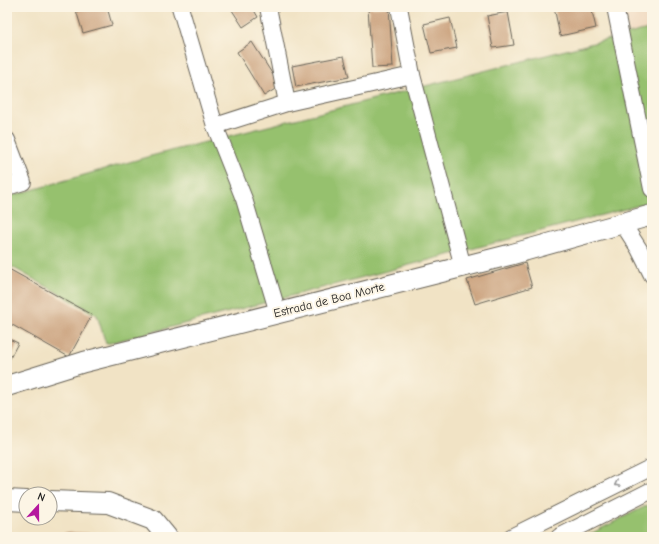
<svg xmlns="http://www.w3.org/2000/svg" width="659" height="544" viewBox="0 0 659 544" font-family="'Comic Neue',sans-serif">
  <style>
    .built { fill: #efd6bb }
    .green { fill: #96c16e; stroke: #596e45 }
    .building { fill: #caa17d }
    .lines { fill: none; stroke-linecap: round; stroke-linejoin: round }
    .minor-casing { stroke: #676257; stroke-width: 18 }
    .major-casing { stroke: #676257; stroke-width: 22 }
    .minor { stroke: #fff; stroke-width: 16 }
    .major { stroke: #fff; stroke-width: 20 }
    .oneway { stroke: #999 }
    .labels { text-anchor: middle; stroke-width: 4; stroke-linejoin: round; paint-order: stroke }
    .street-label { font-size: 12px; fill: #1c1c1c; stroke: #fcf5e5 }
  </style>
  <rect width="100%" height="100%" fill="#fcf5e5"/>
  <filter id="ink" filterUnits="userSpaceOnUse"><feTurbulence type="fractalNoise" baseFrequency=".025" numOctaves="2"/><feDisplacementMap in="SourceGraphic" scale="8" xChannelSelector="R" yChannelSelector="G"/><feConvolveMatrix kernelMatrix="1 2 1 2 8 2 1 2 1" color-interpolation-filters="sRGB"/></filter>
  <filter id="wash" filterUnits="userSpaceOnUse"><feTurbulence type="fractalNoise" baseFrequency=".012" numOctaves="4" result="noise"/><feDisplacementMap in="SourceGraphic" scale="16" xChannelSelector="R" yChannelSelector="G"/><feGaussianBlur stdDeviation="0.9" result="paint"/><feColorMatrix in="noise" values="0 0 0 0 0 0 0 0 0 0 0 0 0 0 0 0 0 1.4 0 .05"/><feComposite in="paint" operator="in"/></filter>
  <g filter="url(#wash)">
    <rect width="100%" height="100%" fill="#f1e3c5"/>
    <path class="built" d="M624,7H652V28L629,34Z"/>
    <g class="green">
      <path d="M652,28V202L106,344L97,315L7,264V197L147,157Z"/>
      <path d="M652,503V537H584Z"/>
    </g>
    <g id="blocks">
      <g class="building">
        <path d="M75,7H107L112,25L83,33Z"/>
        <path d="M230,7H252L258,17L243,27Z"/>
        <path d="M389,7L393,67L372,68L368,8Z"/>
        <path d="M554,7H591L596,28L560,36Z"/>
        <path d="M508,12L514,45L493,48L487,16Z"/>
        <path d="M450,18L457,48L431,53L424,24Z"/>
        <path d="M252,42L280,86L264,96L237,52Z"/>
        <path d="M344,56L349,77L296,87L292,66Z"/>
        <path d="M525,263L532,287L475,304L467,280Z"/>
        <path d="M7,268L92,315L69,357L7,322Z"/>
        <path d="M7,338L18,343L7,364Z"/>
        <path d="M65,532L89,533L88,537H64Z"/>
      </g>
    </g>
  </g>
  <g filter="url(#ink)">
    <use href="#blocks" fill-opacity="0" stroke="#676257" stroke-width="1"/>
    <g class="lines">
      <defs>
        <g id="minor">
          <path d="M180,7L215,126L244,199L278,313"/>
          <path d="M268,7L287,103"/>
          <path d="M399,7L412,75L463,267"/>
          <path d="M615,7L652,189"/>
          <path d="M215,126L287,103L412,75"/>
          <path d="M7,140L23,182L7,187"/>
          <path d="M623,224L639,249L652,275"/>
          <path d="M511,537L652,467"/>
          <path d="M559,537L652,490"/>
        </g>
        <g id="major">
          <path d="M7,386L84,362L509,255L652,215"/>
          <path d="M7,500L26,501"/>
          <path d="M50,501L108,503L153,520L167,537"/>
        </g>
      </defs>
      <use href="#minor" class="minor-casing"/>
      <use href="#major" class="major-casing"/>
      <use href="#minor" class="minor"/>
      <use href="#major" class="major"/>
    </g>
    <defs><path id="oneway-chevron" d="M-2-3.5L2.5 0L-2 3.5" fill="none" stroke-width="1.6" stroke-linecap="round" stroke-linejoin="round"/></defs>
    <use class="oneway" href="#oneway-chevron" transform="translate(617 484) rotate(154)"/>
  </g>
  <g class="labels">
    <g class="street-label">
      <text transform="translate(329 300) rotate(-14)" y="4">Estrada de Boa Morte</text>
    </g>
  </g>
  <rect width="659" height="544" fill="none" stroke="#fcf5e5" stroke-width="24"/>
  <g transform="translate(38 506) rotate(21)"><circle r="19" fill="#fcf5e5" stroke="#a29e95"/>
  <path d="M0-3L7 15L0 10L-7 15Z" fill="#b5179e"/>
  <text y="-6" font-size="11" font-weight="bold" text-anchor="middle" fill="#1c1c1c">N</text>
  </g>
</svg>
